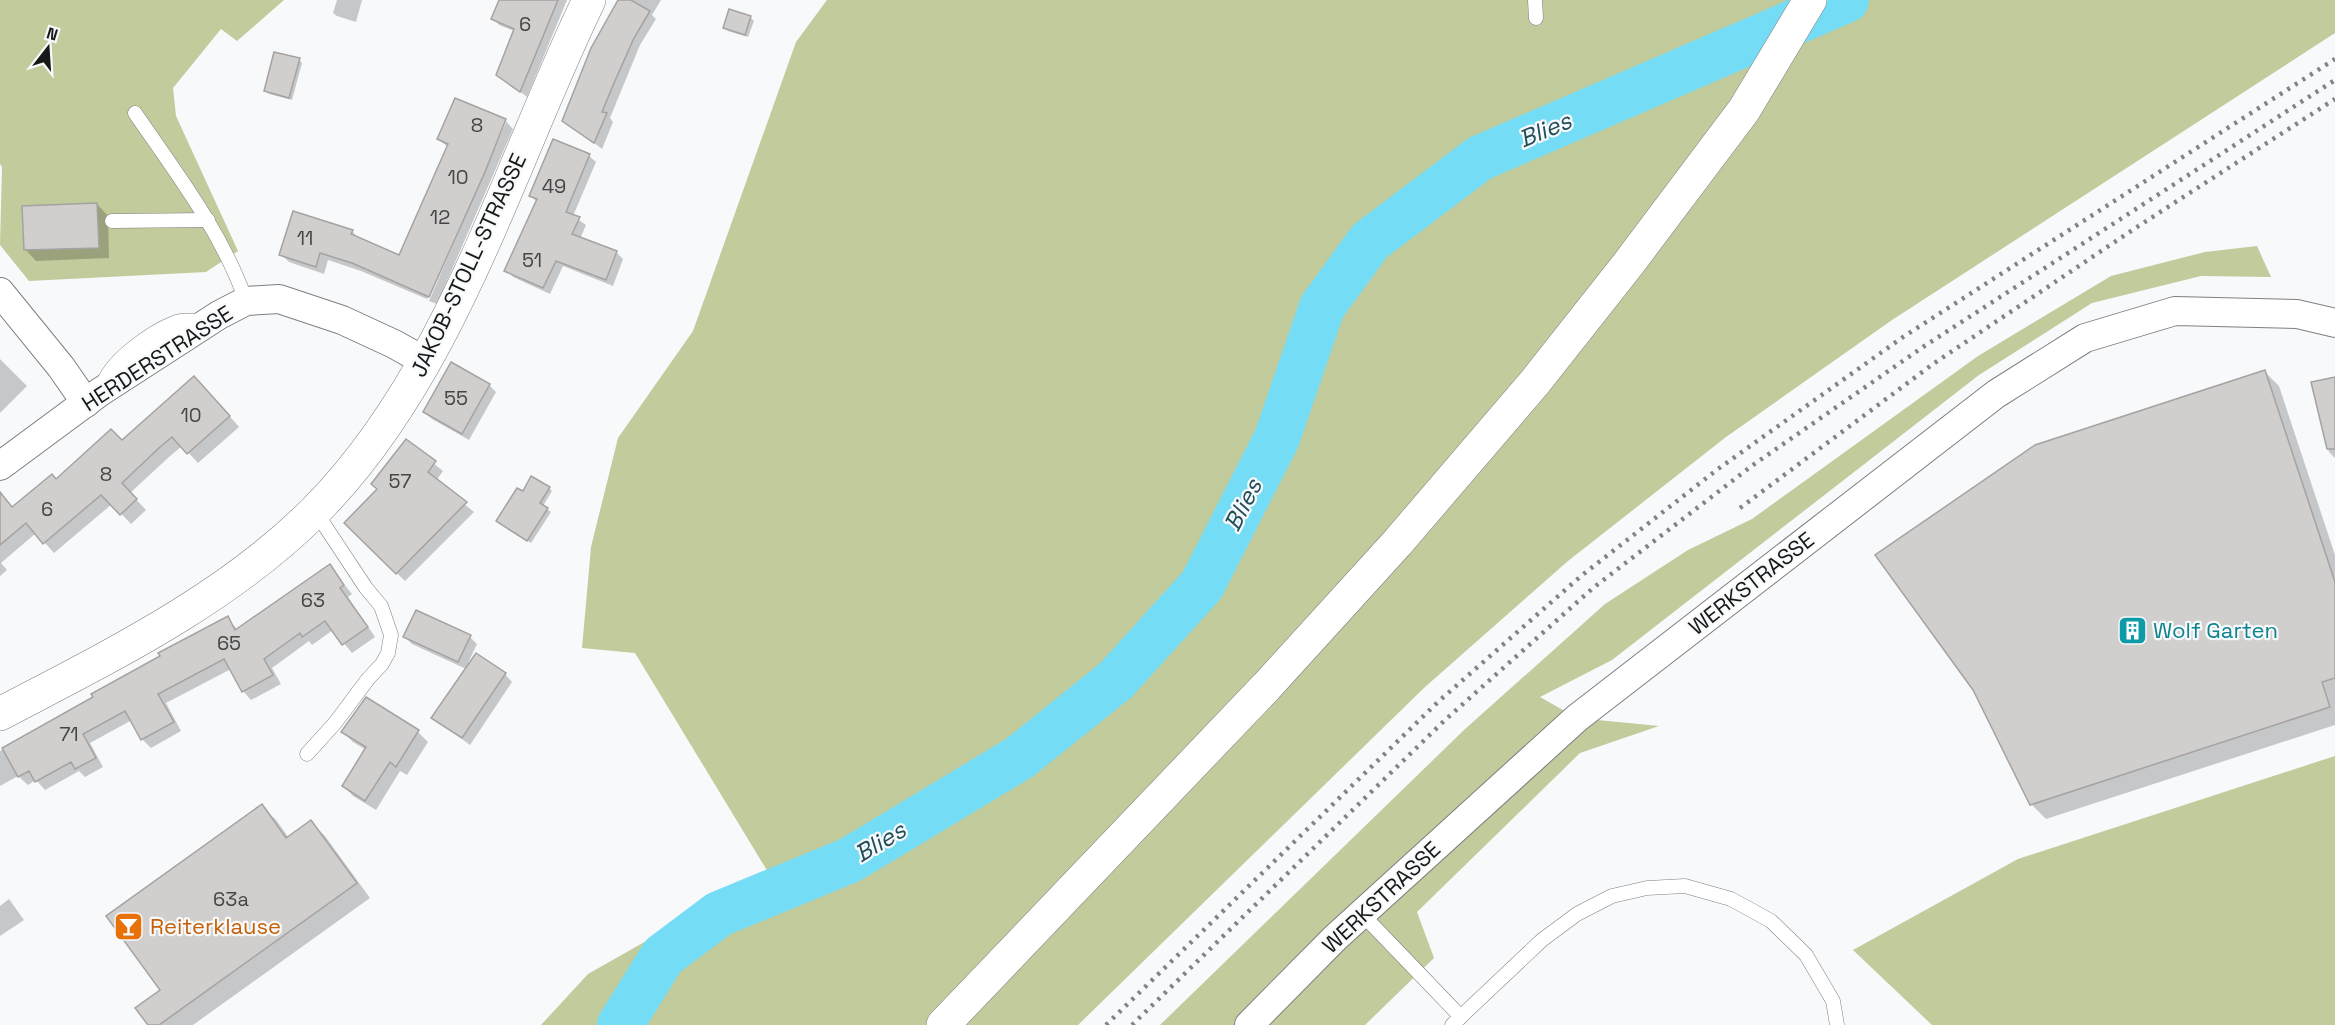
<svg xmlns="http://www.w3.org/2000/svg" width="2335" height="1025" viewBox="0 0 2335 1025" font-family="'Space Grotesk',sans-serif">
  <style>
    .green { fill: #c1cb9c }
    .shadow { fill: #0003 }
    .lines { fill: none; stroke-linecap: round; stroke-linejoin: round }
    .river { stroke: #75dcf5; stroke-width: 46 }
    .building { fill: #d1cfce; stroke: #a5a2a2; stroke-width: 1.5 }
    .lane-casing { stroke: #7e7f81; stroke-width: 15 }
    .street-casing { stroke: #7e7f81; stroke-width: 30 }
    .secondary-casing { stroke: #7e7f81; stroke-width: 34 }
    .highway-casing { stroke: #7e7f81; stroke-width: 34 }
    .lane { stroke: #fff; stroke-width: 14 }
    .street { stroke: #fff; stroke-width: 28 }
    .secondary { stroke: #fff; stroke-width: 33 }
    .highway { stroke: #fff; stroke-width: 33 }
    .rail { stroke: #828384; stroke-width: 4.5; stroke-dasharray: 3 6; stroke-linecap: butt }
    .labels { text-anchor: middle; stroke-width: 4.5; stroke-linejoin: round; paint-order: stroke }
    .number-label { font-size: 20px; fill: #464646 }
    .street-label { font-size: 22px; fill: #171818; stroke: #f8f9fb }
    .culture-label { font-size: 22px; fill: #0d838f; stroke: #f8f9fb; text-anchor: start }
    .food-label { font-size: 22px; fill: #c56008; stroke: #f8f9fb; text-anchor: start }
    .water-label { font-size: 24px; font-style: italic; fill: #214e59; stroke: #f8f9fb }
  </style>
  <rect width="100%" height="100%" fill="#f8f9fb"/>
  <g class="green">
    <path d="M0,0H284L237,41L221,29L173,88L176,116L238,251L206,272L29,281L0,245L2,167L0,164Z"/>
    <path d="M827,0H2335V33L1892,320L1726,437L1568,561L1425,687L1078,1025H541L588,974L768,872L635,653L582,648L591,547L618,438L693,331L796,42Z"/>
    <path d="M2257,246L2271,277L2201,276L2092,303L1979,375L1612,660L1540,697L1577,718L1659,726L1580,753L1417,912L1434,958L1365,1025H1160L1464,730L1605,604L1688,550L1752,519L1978,356L2111,276L2205,252Z"/>
    <path d="M2335,756V1025H1932L1853,950L2018,859Z"/>
  </g>
  <g class="shadow">
    <path d="M337,0H362L356,22L337,16L333,13Z"/>
    <path d="M500,0H567L527,97L498,74L515,31L499,25L493,18Z"/>
    <path d="M620,0H661L652,15L656,19L640,45L610,118L613,122L602,149L564,120Z"/>
    <path d="M750,17L754,21L748,37L728,31L724,27Z"/>
    <path d="M299,60L302,63L292,100L269,94L265,91Z"/>
    <path d="M505,120L513,129L437,304L429,301L506,122H503L427,299L361,271L328,260L324,274L289,262L281,254L352,231L360,240L400,257L448,147L438,139Z"/>
    <path d="M589,156L596,162L573,216L586,225L580,239L616,252L623,259L613,286L563,266L550,294L513,277L506,270L537,202L530,195Z"/>
    <path d="M97,204L108,216L109,258L36,261L25,249Z"/>
    <path d="M0,359L27,386L0,413Z"/>
    <path d="M2265,372L2279,386L2335,555V725L2046,819L2031,804Z"/>
    <path d="M2335,378V458L2329,452L2313,383Z"/>
    <path d="M489,385L496,392L469,440L432,419L424,412Z"/>
    <path d="M204,387L239,427L198,463L182,446L169,457L130,493L146,510L131,524L112,504L54,553L36,533L1,563L7,570L0,576V514L12,509L122,442Z"/>
    <path d="M406,441L443,471L436,481L474,512L405,581L346,523L378,489Z"/>
    <path d="M549,488L552,491L543,506L551,512L531,543L501,524L523,494Z"/>
    <path d="M329,566L352,594L348,597L375,637L352,653L333,630L312,645L309,641L272,668L281,684L251,700L243,691L231,669L166,703L181,731L151,748L142,739L132,720L90,743L103,767L85,777L79,771L45,790L36,780L28,785L18,776L0,786V751L95,698L227,618L238,630Z"/>
    <path d="M405,637H470L477,644L468,663L505,674L512,682L470,745L433,718L466,669L412,644Z"/>
    <path d="M366,699L418,732L428,742L407,775L400,771L376,810L353,796L344,786L366,750L353,742L343,732Z"/>
    <path d="M262,806L276,820L289,838L311,822L325,836L370,898L193,1025H150L162,990Z"/>
    <path d="M9,899L24,920L0,936V906Z"/>
  </g>
  <g class="lines">
    <path class="river" d="M620,1025L663,956L719,914L850,860L1019,758L1116,680L1202,585L1277,438L1322,307L1370,241L1480,158L1846,0"/>
  </g>
  <g class="building">
    <path d="M499,0H558L520,92L496,75L514,29L491,19Z"/>
    <path d="M618,0H631L650,11L634,38L614,83L602,112L607,113L594,143L562,121L591,48Z"/>
    <path d="M729,9L751,16L745,35L723,28Z"/>
    <path d="M274,52L300,58L289,98L264,91Z"/>
    <path d="M455,98L506,119L485,172L429,297L352,263L320,253L316,267L279,255L293,211L353,230L351,234L399,255L448,144L437,139Z"/>
    <path d="M553,139L590,154L566,212L580,217L572,234L617,251L606,280L556,261L543,288L504,271L537,199L529,196Z"/>
    <path d="M97,203L99,248L24,250L22,206Z"/>
    <path d="M451,362L490,384L462,434L423,412Z"/>
    <path d="M2265,370L2335,582V678L2322,682L2330,707L2030,805L1973,690L1875,555L2035,445Z"/>
    <path d="M194,376L230,416L187,454L172,437L160,447L122,483L137,499L120,515L101,495L43,544L26,523L0,545V492L12,507L52,474L56,479L111,429L122,440Z"/>
    <path d="M2335,377V449H2327L2311,382Z"/>
    <path d="M406,439L436,461L428,472L467,502L396,574L344,523L377,489L371,484Z"/>
    <path d="M531,476L550,487L540,503L548,508L527,541L496,521L517,488L523,491Z"/>
    <path d="M330,564L344,585L340,588L368,627L342,645L325,621L302,637L300,633L264,659L273,675L242,692L224,659L158,694L174,722L141,740L125,711L83,734L96,758L75,769L71,762L35,782L29,771L18,777L2,748L93,697L91,694L160,656L158,653L228,616L235,630Z"/>
    <path d="M416,610L471,635L458,662L403,637Z"/>
    <path d="M476,653L506,673L462,738L431,718Z"/>
    <path d="M366,697L419,730L396,767L390,762L365,801L342,786L366,747L341,732Z"/>
    <path d="M262,804L286,838L311,820L357,883L159,1025H148L135,1008L160,990L106,916Z"/>
  </g>
  <g class="lines">
    <defs>
      <g id="lane">
        <path d="M1535,0L1536,18"/>
        <path d="M135,113C176,173 222,232 246,301"/>
        <path d="M112,221L208,220"/>
        <path d="M104,382C113,359 151,332 174,323C182,319 193,321 202,321"/>
        <path d="M307,754L335,723L368,679L382,664L388,653L391,635L381,606L366,588L315,511"/>
        <path d="M1362,914L1461,1017"/>
        <path d="M1452,1025L1542,940L1577,914L1612,896L1647,888L1685,886L1731,899L1771,921L1806,955L1833,1001L1837,1025"/>
      </g>
      <g id="street">
        <path d="M0,292L61,367L86,403"/>
        <path d="M0,466L100,392L219,315L246,301L279,299L342,320L394,344L426,362"/>
        <path d="M1249,1025L1335,938L1577,718L1996,394L2085,338L2175,311L2297,314L2335,323"/>
      </g>
      <path id="secondary" d="M0,714C110,656 226,600 315,511C451,374 507,170 589,0"/>
      <path id="highway" d="M943,1025L1267,686L1398,542L1535,382L1629,263L1744,110L1810,0"/>
    </defs>
    <use href="#lane" class="lane-casing"/>
    <use href="#street" class="street-casing"/>
    <use href="#secondary" class="secondary-casing"/>
    <use href="#highway" class="highway-casing"/>
    <use href="#lane" class="lane"/>
    <use href="#street" class="street"/>
    <use href="#secondary" class="secondary"/>
    <use href="#highway" class="highway"/>
    <g class="rail">
      <path d="M1740,508L1933,364L2137,227L2335,99"/>
      <path d="M1106,1025L1439,701L1581,576L1718,469L1903,337L2335,59"/>
      <path d="M1132,1025L1445,720L1593,588L1753,465L1923,347L2335,80"/>
    </g>
  </g>
  <defs>
    <symbol id="building-square" viewBox="-11 -11 22 22"><rect x="-9" y="-9" width="18" height="18" rx="4" fill="#0f9aa8" stroke="#f8f9fb"/><path d="M-4-6H4V6H1V3H-1V6H-4ZM-2.5-4.3h1.7v1.8h-1.7ZM.8-4.3h1.7v1.8H.8ZM-2.5-1h1.7V.8h-1.7ZM.8-1h1.7V.8H.8Z" fill="#fff"/></symbol>
    <symbol id="bar-square" viewBox="-11 -11 22 22"><rect x="-9" y="-9" width="18" height="18" rx="4" fill="#e8710a" stroke="#f8f9fb"/><path d="M-6-5H6L.8 .8V4.5H3.5V6h-7V4.5H-.8V.8Z" fill="#fff"/></symbol>
  </defs>
  <g fill-rule="evenodd">
    <use href="#building-square" x="2116" y="614" width="33" height="33"/>
    <use href="#bar-square" x="112" y="910" width="33" height="33"/>
  </g>
  <g class="labels">
    <g class="number-label">
      <text x="525" y="31">6</text>
      <text x="477" y="132">8</text>
      <text x="458" y="184">10</text>
      <text x="554" y="193">49</text>
      <text x="440" y="224">12</text>
      <text x="305" y="245">11</text>
      <text x="532" y="267">51</text>
      <text x="456" y="405">55</text>
      <text x="191" y="422">10</text>
      <text x="106" y="481">8</text>
      <text x="400" y="488">57</text>
      <text x="47" y="516">6</text>
      <text x="313" y="607">63</text>
      <text x="229" y="650">65</text>
      <text x="69" y="741">71</text>
      <text x="231" y="906">63a</text>
    </g>
    <g class="street-label">
      <text transform="translate(468 265) rotate(-65)" y="8">JAKOB-STOLL-STRASSE</text>
      <text transform="translate(157 358) rotate(-33)" y="8">HERDERSTRASSE</text>
      <text transform="translate(1751 583) rotate(-38)" y="8">WERKSTRASSE</text>
      <text transform="translate(1381 897) rotate(-43)" y="8">WERKSTRASSE</text>
    </g>
    <g class="culture-label">
      <text x="2153" y="638">Wolf Garten</text>
    </g>
    <g class="food-label">
      <text x="150" y="934">Reiterklause</text>
    </g>
    <g class="water-label">
      <text transform="translate(1545 130) rotate(-23)" y="8">Blies</text>
      <text transform="translate(1243 505) rotate(-63)" y="8">Blies</text>
      <text transform="translate(880 842) rotate(-31)" y="8">Blies</text>
    </g>
  </g>
  <g transform="translate(48 48) rotate(17)" stroke="#f8f9fb" stroke-width="4.5" paint-order="stroke">
  <path d="M0-4.5L10 22L0 15L-10 22Z" fill="#171818"/>
  <text y="-9" font-size="16" font-weight="bold" text-anchor="middle" fill="#171818">N</text>
  </g>
</svg>
